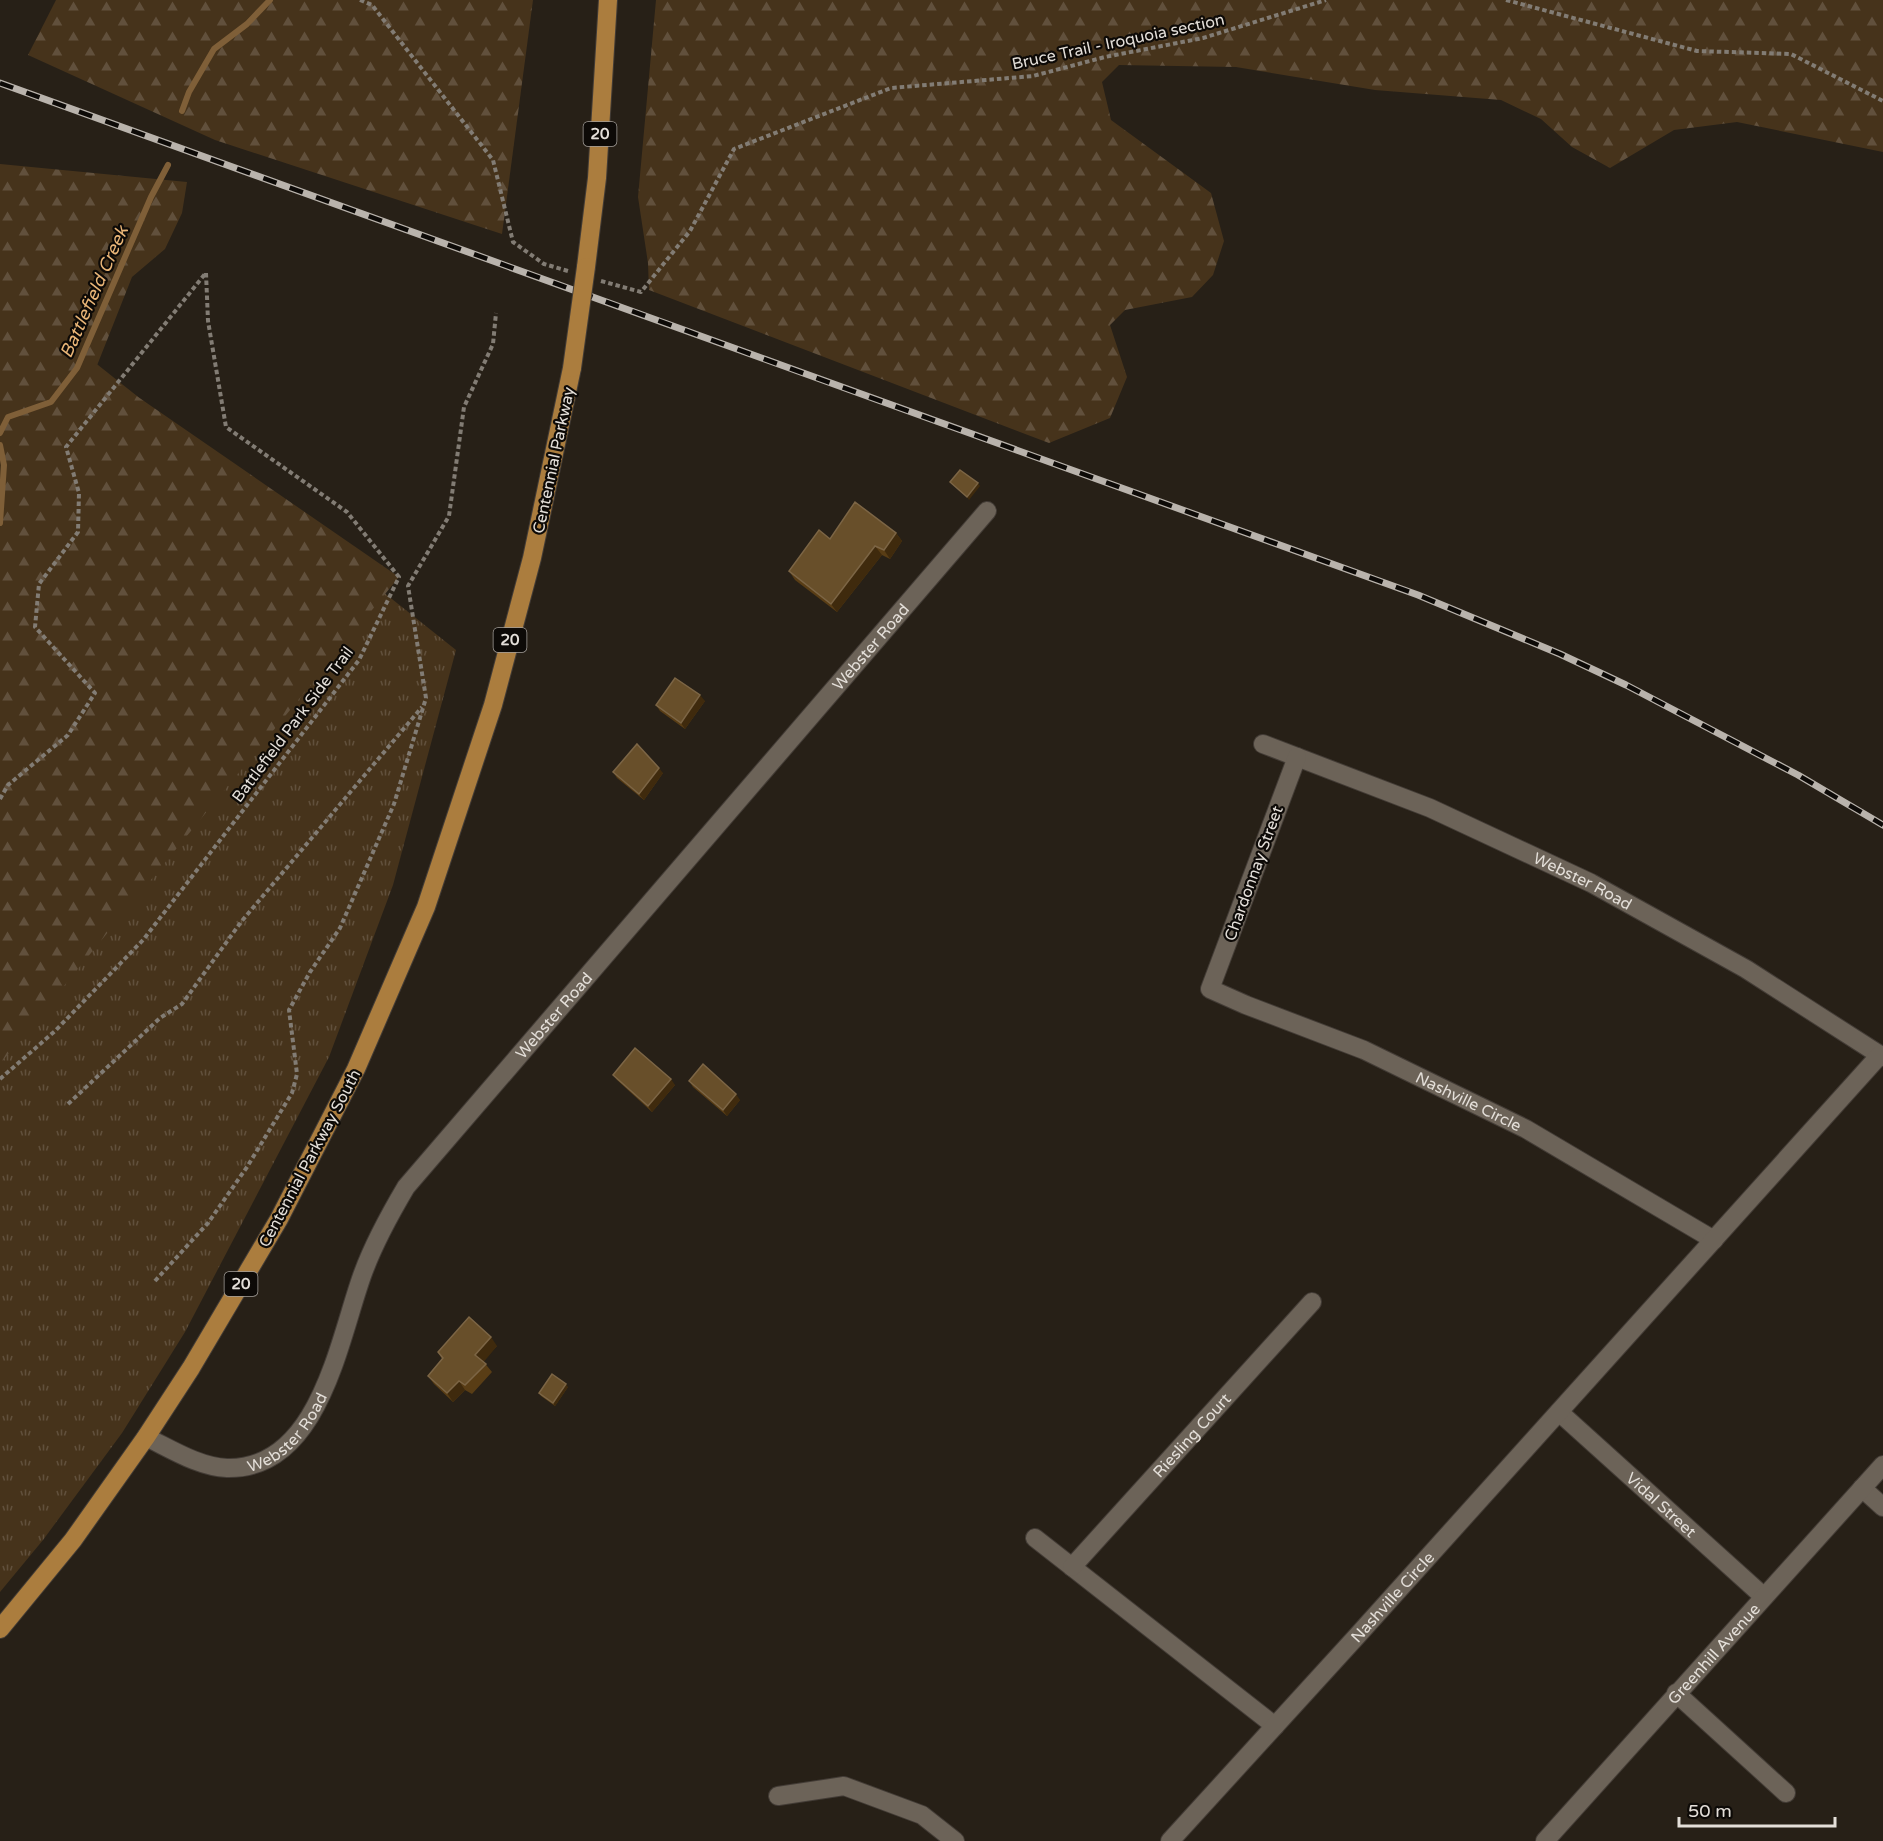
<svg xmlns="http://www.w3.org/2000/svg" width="1883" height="1841" viewBox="0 0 1883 1841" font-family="'Varela Round',sans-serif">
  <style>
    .grass { fill: url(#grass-tufts) }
    .forest { fill: url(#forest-firs) }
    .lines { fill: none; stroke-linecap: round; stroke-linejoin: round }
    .stream { stroke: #7f5f38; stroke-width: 6 }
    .minor-casing { stroke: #433c36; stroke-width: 20 }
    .major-casing { stroke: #433c36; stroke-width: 20 }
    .path { stroke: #827c74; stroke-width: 4; stroke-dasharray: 4.5 3; stroke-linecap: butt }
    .minor { stroke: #6c6358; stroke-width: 18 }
    .major { stroke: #ab7d3e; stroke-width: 18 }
    .rail-casing { stroke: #b9b3ac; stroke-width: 7 }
    .rail { stroke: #0d0a07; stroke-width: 4.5; stroke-dasharray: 14; stroke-linecap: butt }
    .major-bridge-casing { stroke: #433c36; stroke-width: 20; stroke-linecap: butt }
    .major-bridge { stroke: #ab7d3e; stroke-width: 18 }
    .wall { fill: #593d15 }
    .shaded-wall { fill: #3f2a0d }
    .building { fill: #684f2a; stroke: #7c6545; stroke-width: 1.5 }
    .labels { text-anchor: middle; stroke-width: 4.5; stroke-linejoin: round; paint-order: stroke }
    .shield { fill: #0d0a07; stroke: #a49f9a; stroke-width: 1.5 }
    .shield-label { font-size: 15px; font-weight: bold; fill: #e4dfd9 }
    .street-label { font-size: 16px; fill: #e4dfd9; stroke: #0d0a07 }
    .water-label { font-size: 18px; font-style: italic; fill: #e9b577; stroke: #0d0a07 }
  </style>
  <defs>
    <pattern id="grass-tufts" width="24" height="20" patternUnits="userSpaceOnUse" patternTransform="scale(1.5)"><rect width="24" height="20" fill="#46331b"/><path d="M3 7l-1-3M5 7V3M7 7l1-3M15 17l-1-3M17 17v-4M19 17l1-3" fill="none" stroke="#61503c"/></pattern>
    <pattern id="forest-firs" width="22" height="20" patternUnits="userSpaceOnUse" patternTransform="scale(1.5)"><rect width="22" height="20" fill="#46331b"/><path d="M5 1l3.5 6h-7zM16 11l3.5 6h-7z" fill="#61503c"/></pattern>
  </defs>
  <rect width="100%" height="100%" fill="#272017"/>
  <path class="grass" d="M0,287L456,650L393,885L329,1057L185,1332L122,1433L43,1540L0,1592Z"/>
  <g class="forest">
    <path d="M56,0H533L502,234L215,140L28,55Z"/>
    <path d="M656,0H1883V152L1737,122L1674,130L1610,168L1572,147L1541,119L1501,100L1375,90L1236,67L1119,65L1102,82L1111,120L1211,193L1224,241L1213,275L1192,297L1125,310L1110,325L1127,377L1110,418L1049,443L649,290L648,263L638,197Z"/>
    <path d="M0,164L187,182L182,213L165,249L132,277L96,368L399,577L0,1064Z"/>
  </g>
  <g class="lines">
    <g class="stream">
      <path d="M182,111L189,92L214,49L247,24L270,0"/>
      <path d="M0,433L8,417L51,402L77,368L151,197L168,165"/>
      <path d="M0,445L4,465L0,523"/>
    </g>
    <defs>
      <g id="minor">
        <path id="s1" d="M1263,744L1430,808L1591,883L1746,969L1883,1057"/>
        <path id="s2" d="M1297,757L1210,989L1246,1005L1364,1050L1526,1129L1714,1240"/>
        <path id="s3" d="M1559,1412L1763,1596"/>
        <path id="s4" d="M146,1437C171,1449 199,1467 227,1468C320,1470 339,1338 363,1273C374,1243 390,1214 406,1187L987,511"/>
        <path d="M1862,1488L1883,1507"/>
        <path d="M1035,1538L1275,1726"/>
        <path id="s5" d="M1072,1567L1312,1302"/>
        <path d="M1676,1693L1786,1793"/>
        <path d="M778,1796L844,1786L922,1815L955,1841"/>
        <path id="s6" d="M1170,1841L1357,1636L1880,1055"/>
        <path id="s7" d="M1545,1841L1883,1465"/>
      </g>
      <g id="major">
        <path d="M586,267L597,178L608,0"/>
        <path d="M0,1629L73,1540L146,1437L191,1368L279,1219L356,1069L426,907L493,705L532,558L572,368"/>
      </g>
    </defs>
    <use href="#minor" class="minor-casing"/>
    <use href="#major" class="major-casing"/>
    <g class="path">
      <path d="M360,0L372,5L493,160L513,242L544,264L568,271"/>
      <path d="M1506,0L1697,51L1791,54L1883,101"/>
      <path d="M601,281L641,292L690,231L734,149L891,88L1033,76L1105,57L1203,38L1326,0"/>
      <path d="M0,799L8,785L68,735L95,693L35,627L39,584L78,532L79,493L66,447L205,274"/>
      <path d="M0,1079L55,1031L143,940L359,660L399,577L347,512L226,427L208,321L206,273"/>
      <path d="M68,1104L160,1018L182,1004L241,922L422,707"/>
      <path d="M155,1281L208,1223L247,1167L292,1093L297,1074L289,1010L310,972L340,928L394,804L426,698L408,586L449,516L464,407L493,344L496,313"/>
    </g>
    <use href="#minor" class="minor"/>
    <use href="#major" class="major"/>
    <defs>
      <path id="rail" d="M0,83L1418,595L1560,654L1626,685L1798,775L1883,825"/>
    </defs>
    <use href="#rail" class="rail-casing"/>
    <use href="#rail" class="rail"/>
    <defs>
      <path id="major-bridge" d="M572,368L586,267"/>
    </defs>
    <use href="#major-bridge" class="major-bridge-casing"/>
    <use href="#major-bridge" class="major-bridge"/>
  </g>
  <g class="wall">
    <path d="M896,533L902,541L890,559L882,555L837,612L795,580L789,571Z"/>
    <path d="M705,701L685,729L660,711L656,705Z"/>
    <path d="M613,772L663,773L644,800L617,778Z"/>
    <path d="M613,1075L675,1085L652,1112L617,1080Z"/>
    <path d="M689,1081L740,1100L727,1116L693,1087Z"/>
    <path d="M497,1346L483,1361L492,1372L472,1394L465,1390L453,1402L434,1384L428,1376L442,1359L438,1352Z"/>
    <path d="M568,1387L555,1406L541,1396L539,1393Z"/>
  </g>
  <g class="shaded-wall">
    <path d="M978,483L980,486L969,500L967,497Z"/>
    <path d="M896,533L902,541L890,559L884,550Z"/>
    <path d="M875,546L882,555L837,612L831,604Z"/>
    <path d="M700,695L705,701L685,729L681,723Z"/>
    <path d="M659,768L663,773L644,800L639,794Z"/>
    <path d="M671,1079L675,1085L652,1112L648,1106Z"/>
    <path d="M736,1094L740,1100L727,1116L723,1110Z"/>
    <path d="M491,1337L497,1346L482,1364L475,1355Z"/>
    <path d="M459,1381L465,1390L453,1402L447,1393Z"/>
    <path d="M566,1384L568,1387L555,1406L553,1403Z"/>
  </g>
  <g class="building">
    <path d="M960,470L978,483L967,497L950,482Z"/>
    <path d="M855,502L896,533L884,550L875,546L831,604L789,571L819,530L830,539Z"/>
    <path d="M675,678L700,695L681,723L656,705Z"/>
    <path d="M637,744L659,768L639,794L613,772Z"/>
    <path d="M635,1048L671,1079L648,1106L613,1075Z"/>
    <path d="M703,1064L736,1094L723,1110L689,1081Z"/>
    <path d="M469,1317L491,1337L475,1355L486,1364L465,1385L459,1381L447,1393L428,1376L443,1358L438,1352Z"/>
    <path d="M552,1374L566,1384L553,1403L539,1393Z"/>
  </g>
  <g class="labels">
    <g class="shield">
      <rect x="583.5" y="122" width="33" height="24" rx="4.5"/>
      <rect x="493.5" y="628" width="33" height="24" rx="4.5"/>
      <rect x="224.5" y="1272" width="33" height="24" rx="4.5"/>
    </g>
    <g class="shield-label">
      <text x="600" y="139">20</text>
      <text x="510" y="645">20</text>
      <text x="241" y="1289">20</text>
    </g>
    <g class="street-label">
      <text transform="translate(1118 41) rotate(-12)" y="6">Bruce Trail - Iroquoia section</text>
      <text transform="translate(553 460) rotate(-78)" y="6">Centennial Parkway</text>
      <text dy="6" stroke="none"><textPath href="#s4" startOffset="1152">Webster Road</textPath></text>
      <text transform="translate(292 724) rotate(-53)" y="6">Battlefield Park Side Trail</text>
      <text transform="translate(1253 873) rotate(-70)" y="6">Chardonnay Street</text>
      <text dy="6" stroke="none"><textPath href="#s1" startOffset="348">Webster Road</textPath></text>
      <text dy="6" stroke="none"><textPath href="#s4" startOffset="666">Webster Road</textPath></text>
      <text dy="6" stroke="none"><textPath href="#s2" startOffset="530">Nashville Circle</textPath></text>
      <text transform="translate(309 1158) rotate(-62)" y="6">Centennial Parkway South</text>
      <text dy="6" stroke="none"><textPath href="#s4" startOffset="162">Webster Road</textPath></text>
      <text dy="6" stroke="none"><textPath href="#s5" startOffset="178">Riesling Court</textPath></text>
      <text dy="6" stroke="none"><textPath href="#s3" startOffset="138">Vidal Street</textPath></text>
      <text dy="6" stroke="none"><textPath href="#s6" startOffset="330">Nashville Circle</textPath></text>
      <text dy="6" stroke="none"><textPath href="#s7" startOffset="252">Greenhill Avenue</textPath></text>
    </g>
    <g class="water-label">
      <text transform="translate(94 292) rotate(-66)" y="6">Battlefield Creek</text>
    </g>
  </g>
  <path d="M1679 1817v9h156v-9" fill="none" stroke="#e4dfd9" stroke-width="3"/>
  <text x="1688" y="1817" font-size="18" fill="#e4dfd9" stroke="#0d0a07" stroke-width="4.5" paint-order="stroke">50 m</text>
</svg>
